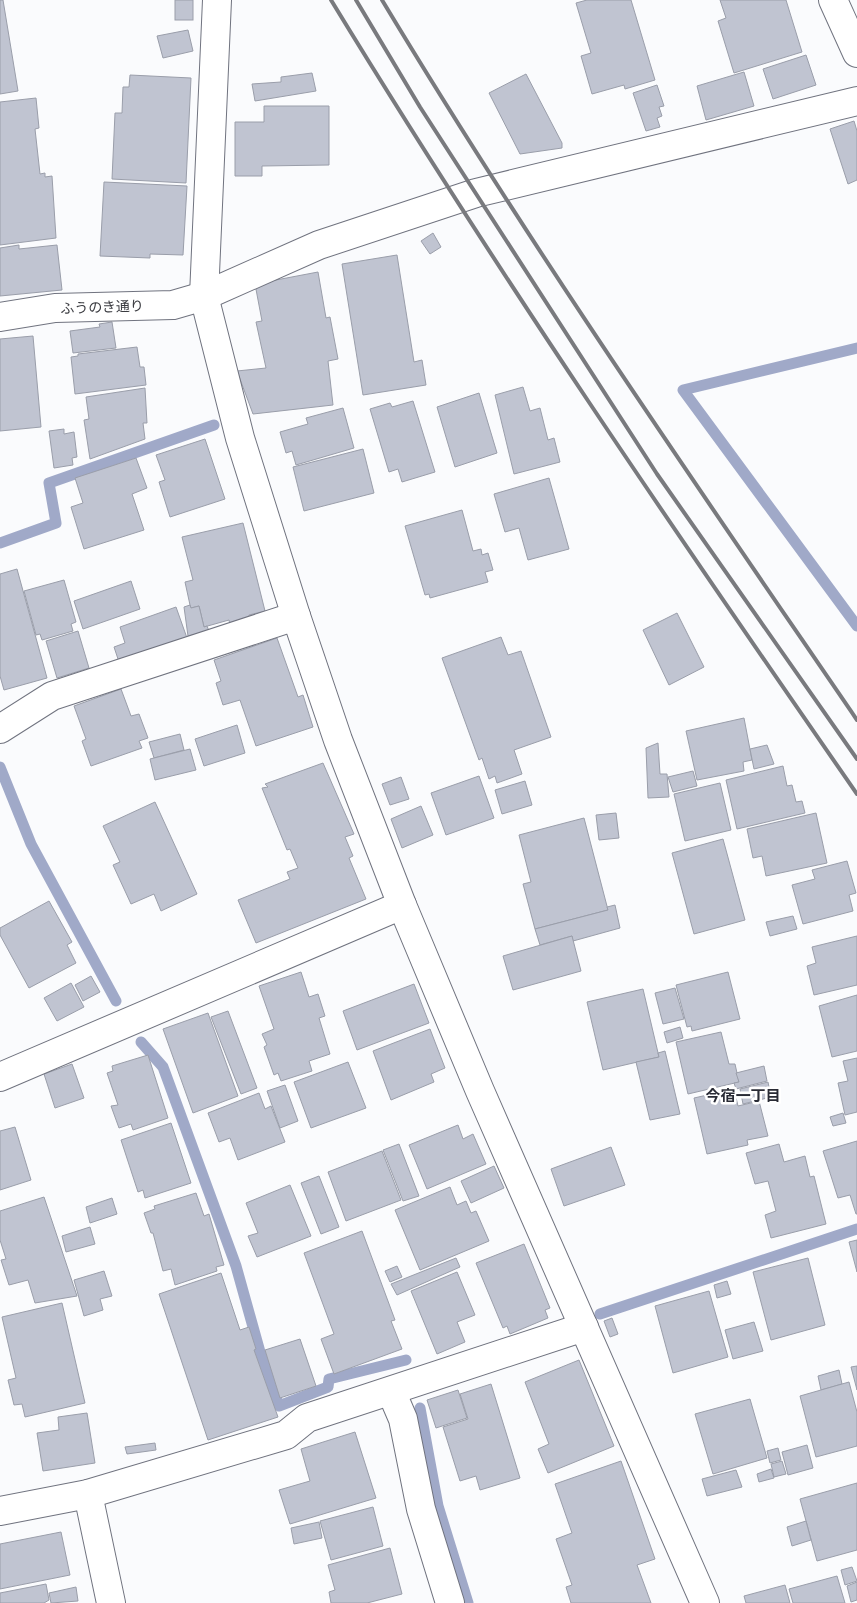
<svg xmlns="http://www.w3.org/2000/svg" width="857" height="1603" viewBox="0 0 857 1603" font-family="'Varela Round','Noto Sans JP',sans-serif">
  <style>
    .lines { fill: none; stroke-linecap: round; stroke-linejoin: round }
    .stream { stroke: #a0a9c8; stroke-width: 11 }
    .building { fill: #c0c4d1; stroke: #9a9eaa }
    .street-casing { stroke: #70737f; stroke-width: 30 }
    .secondary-casing { stroke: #70737f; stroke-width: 30 }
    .street { stroke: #fff; stroke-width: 28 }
    .secondary { stroke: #fff; stroke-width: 28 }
    .rail { stroke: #797a7e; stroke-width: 4 }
    .labels { text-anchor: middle; stroke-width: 5; stroke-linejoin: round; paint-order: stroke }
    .street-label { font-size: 14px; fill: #3a3b40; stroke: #fff }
    .neighbourhood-label { font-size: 15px; font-weight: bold; fill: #292b35; stroke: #fff }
  </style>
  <rect width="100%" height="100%" fill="#fafbfd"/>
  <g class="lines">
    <g class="stream">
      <path d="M857,348L683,390L857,626"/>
      <path d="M0,543L56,523L49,483L214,425"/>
      <path d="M0,767L31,844L116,1001"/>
      <path d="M141,1042L163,1067L236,1266L260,1352L279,1406L328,1387L329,1379L406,1360"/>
      <path d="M600,1314L857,1229"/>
      <path d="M420,1408L438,1506L468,1603"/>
    </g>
  </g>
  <g class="building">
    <path d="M0,0H3L18,91L0,94Z"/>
    <rect x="175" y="0" width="18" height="20"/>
    <path d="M587,0H631L655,80L625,89L624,85L592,94L581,56L591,53L576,3Z"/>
    <path d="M720,0H786L802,52L734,73L718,21L726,18Z"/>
    <path d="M188,30L193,51L163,58L157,36Z"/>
    <path d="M806,55L816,85L773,99L763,69Z"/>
    <path d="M744,72L754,106L706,120L697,86Z"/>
    <path d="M312,73L316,91L255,101L252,84L281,82V77Z"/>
    <path d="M526,74L562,143V148L520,154L489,93Z"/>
    <path d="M130,75L191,78L186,183L112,179L115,113H122L123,87H129Z"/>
    <path d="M657,85L664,106L659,107L662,116L657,118L660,127L646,131L633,93Z"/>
    <path d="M36,98L39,128L35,129L40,174L45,173V177L52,176L56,238L0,245V102Z"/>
    <path d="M264,106H329V165L262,166V176H235V122H264Z"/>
    <path d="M854,121L857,131V180L848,184L830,129Z"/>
    <path d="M104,182L187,186L183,255L150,254V258L100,256Z"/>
    <path d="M433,233L441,247L430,254L421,241Z"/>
    <path d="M19,245V249L57,245L62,290L0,296V248Z"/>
    <path d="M397,255L414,362L422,360L426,385L363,395L342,264Z"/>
    <path d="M318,272L326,318L330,317L338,359L328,361L333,405L253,414L237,371L266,368L256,322L262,321L255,284Z"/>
    <path d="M112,322L116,348L73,353L70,331L100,327L99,324Z"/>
    <path d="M33,336L41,427L0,431V339Z"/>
    <path d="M137,347L140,367H144L146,385L75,394L71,357L78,356V354Z"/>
    <path d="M523,387L530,411L540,408L548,440L554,438L560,462L514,474L495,395Z"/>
    <path d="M145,388L147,423H143L145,439L90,459L84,420L89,419L86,397Z"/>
    <path d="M479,393L497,453L455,467L437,407Z"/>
    <path d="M413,401L435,472L402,482L398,469L389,472L370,409L390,403L392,407Z"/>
    <path d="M343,408L354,448L296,465L292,451L286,453L280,432L308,424L306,418Z"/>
    <path d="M64,429V434L74,432L77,457L72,458L73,465L54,468L49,431Z"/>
    <path d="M205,439L225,499L170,517L159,482L165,480L156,455Z"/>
    <path d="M363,449L374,493L304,511L293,467Z"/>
    <path d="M136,458L147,488L132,494L144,530L84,549L71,507L83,503L75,478Z"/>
    <path d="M549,478L569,549L528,560L519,528L505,532L494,494Z"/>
    <path d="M462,510L473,551L481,549L482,555L488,553L493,570L485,572L488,582L430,598L429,594L425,595L405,526Z"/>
    <path d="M243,523L265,611L249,615L250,620L230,625L229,620L204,627L199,606L191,608L190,605L185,582L193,580L182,537Z"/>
    <path d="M17,569L47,678L4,690L0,676V574Z"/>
    <path d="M64,580L76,622L71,624L73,631L42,640L40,634L36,635L24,591Z"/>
    <path d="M131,581L140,609L83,629L74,601Z"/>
    <path d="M190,605L191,608L199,606L204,627L207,626L209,631L188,636L184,607Z"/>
    <path d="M176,607L187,638L119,662L114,647L125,643L120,627Z"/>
    <path d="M677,613L704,667L669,685L643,630Z"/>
    <path d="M78,631L89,668L57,678L46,641Z"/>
    <path d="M501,637L508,655L521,651L551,737L514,750L522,774L497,783L495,776L489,779L482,758L479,760L442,658Z"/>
    <path d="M277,638L298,697L303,695L313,727L256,746L240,700L223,705L216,683L221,681L214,660Z"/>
    <path d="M121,689L131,716L139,714L148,738L139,741L142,748L91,766L82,741L86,739L74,706Z"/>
    <path d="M744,718L752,760L743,762L744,771L697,780L686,731Z"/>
    <path d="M237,725L245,753L204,766L195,739Z"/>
    <path d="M180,734L184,750L154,758L149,742Z"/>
    <path d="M658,743L660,774H667L669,797L648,798L646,748Z"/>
    <path d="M767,745L774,764L754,769L750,749Z"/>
    <path d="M190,749L196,770L155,780L150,759Z"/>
    <path d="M323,763L354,834L345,837L353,856L349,858L366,899L256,943L238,900L290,879L287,872L298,868L290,849L287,850L262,788L268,787L265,784Z"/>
    <path d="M783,766L787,786L792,785L796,802L802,801L805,813L737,829L726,780Z"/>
    <path d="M693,771L697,786L673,792L668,777Z"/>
    <path d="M479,776L494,818L446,835L431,793Z"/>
    <path d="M401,777L409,799L390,805L382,784Z"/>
    <path d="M525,781L532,805L502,814L495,790Z"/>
    <path d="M720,783L731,830L685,841L674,794Z"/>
    <path d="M155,802L197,894L161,911L154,894L131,904L113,865L120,862L103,826Z"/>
    <path d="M421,806L433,835L402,848L391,819Z"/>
    <path d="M616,813L619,838L599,840L596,815Z"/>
    <path d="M816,813L827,863L766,876L762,856L753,858L747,829Z"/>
    <path d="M584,818L608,910L535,929L523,884L531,882L519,835Z"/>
    <path d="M723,839L745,920L694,934L672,853Z"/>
    <path d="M847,861L856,893L849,895L853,911L803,924L792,885L815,879L812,870Z"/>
    <path d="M49,901L72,942L67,945L76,963L29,988L0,935V928Z"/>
    <path d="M615,905L620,928L573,941L572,936L540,945L535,929L608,910L607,907Z"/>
    <path d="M793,916L797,929L770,936L766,922Z"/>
    <path d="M572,936L581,971L513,990L503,956Z"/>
    <path d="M857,936V985L814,995L807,966L816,963L812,947Z"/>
    <path d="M301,972L309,997L318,994L325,1016L319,1018L330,1054L309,1061L312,1071L281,1081L278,1073L274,1075L264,1047L267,1045L262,1034L274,1029L259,986Z"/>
    <path d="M728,972L740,1019L692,1031L691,1026L687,1027L676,985Z"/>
    <path d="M91,976L100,992L83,1001L75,985Z"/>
    <path d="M71,983L84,1007L57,1021L44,998Z"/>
    <path d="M414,984L429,1023L357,1050L343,1011Z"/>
    <path d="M675,988L684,1019L663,1024L655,993Z"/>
    <path d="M643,989L659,1057L603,1070L587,1002Z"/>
    <path d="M857,995V1051L832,1057L819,1006Z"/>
    <path d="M228,1011L257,1088L241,1094L211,1017Z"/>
    <path d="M208,1013L238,1096L193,1113L163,1029Z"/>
    <path d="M680,1027L683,1038L667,1043L664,1032Z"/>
    <path d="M430,1029L445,1068L431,1074L434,1082L391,1100L373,1051Z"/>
    <path d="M721,1032L729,1064H735L739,1082L688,1094L676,1042Z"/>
    <path d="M665,1051L680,1114L650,1120L636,1062L659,1057L658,1053Z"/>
    <path d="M148,1055L168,1118L133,1130L131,1124L119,1128L111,1106L118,1105L107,1073L113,1071L112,1066Z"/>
    <path d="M857,1058V1112L845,1115L838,1083L848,1081L843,1061Z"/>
    <path d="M348,1062L366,1108L311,1128L294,1082Z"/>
    <path d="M72,1064L84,1098L55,1108L44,1074Z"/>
    <path d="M764,1066L767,1081L736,1089L734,1083L739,1082L736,1073Z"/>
    <path d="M768,1082L771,1097L743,1104L740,1089Z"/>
    <path d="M285,1085L298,1121L280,1128L267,1091Z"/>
    <path d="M734,1089L738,1106L759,1101L768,1136L747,1140L748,1145L707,1154L694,1098Z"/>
    <path d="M259,1093L265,1109L271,1106L285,1142L238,1160L230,1138L219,1142L208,1113Z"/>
    <path d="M843,1113L846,1123L833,1126L830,1117Z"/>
    <path d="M171,1123L191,1183L145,1198L143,1190L138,1192L121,1140Z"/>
    <path d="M458,1125L463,1139L473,1134L486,1164L427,1189L409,1145Z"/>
    <path d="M15,1127L31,1180L0,1190V1131Z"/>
    <path d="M857,1141V1214H856L850,1195L838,1198L823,1151Z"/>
    <path d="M399,1144L419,1196L403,1201L383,1150Z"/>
    <path d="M779,1144L784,1162L805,1156L810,1177L814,1176L826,1224L771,1238L765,1215L776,1211L768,1181L755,1184L746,1153Z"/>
    <path d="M611,1147L625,1185L564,1206L551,1169Z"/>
    <path d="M382,1151L401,1200L346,1221L328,1172Z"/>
    <path d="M494,1166L504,1188L471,1203L461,1181Z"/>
    <path d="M319,1176L339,1227L321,1234L301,1183Z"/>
    <path d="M290,1185L311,1236L257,1257L248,1236L258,1233L246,1203Z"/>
    <path d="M450,1187L457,1205L466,1201L471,1213L476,1211L489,1241L420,1270L395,1210Z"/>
    <path d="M196,1193L204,1216L209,1214L224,1265L216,1267L217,1271L175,1285L171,1269L163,1271L153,1233H151L144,1213L155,1209L154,1206Z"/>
    <path d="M44,1197L77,1296L35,1303L28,1280L9,1285L1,1260L6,1259L0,1240V1211Z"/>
    <path d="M112,1198L117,1214L90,1223L86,1207Z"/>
    <path d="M90,1227L95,1244L66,1252L62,1236Z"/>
    <path d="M362,1231L395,1320L391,1321L402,1349L334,1374L321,1339L334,1334L304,1253Z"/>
    <path d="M857,1240V1272L849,1242Z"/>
    <path d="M524,1244L550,1308L545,1310L548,1318L510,1334L507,1326L503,1328L476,1263Z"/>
    <path d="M456,1258L460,1267L397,1295L391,1284Z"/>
    <path d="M808,1258L825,1325L771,1340L753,1272Z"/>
    <path d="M397,1266L402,1277L390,1282L385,1271Z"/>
    <path d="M104,1271L112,1296L100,1299L103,1310L84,1316L74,1280Z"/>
    <path d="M457,1272L475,1315L457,1322L465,1342L437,1354L411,1291Z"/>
    <path d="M221,1273L240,1330L249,1327L256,1349L254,1350L278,1417L208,1440L159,1294Z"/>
    <path d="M727,1281L731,1294L717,1298L714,1285Z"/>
    <path d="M709,1291L728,1357L673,1373L655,1306Z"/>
    <path d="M62,1303L85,1403L25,1417L22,1404L14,1405L8,1380L16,1378L2,1317Z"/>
    <path d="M612,1318L618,1334L610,1337L604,1321Z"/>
    <path d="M754,1322L763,1351L733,1359L725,1330Z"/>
    <path d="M300,1339L316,1386L280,1398L265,1350Z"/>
    <path d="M579,1360L614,1446L548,1473L538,1449L549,1444L525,1382Z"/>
    <path d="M857,1366V1390L851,1367Z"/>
    <path d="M839,1370L842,1384L821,1390L818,1376Z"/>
    <path d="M849,1382L857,1412V1446L816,1457L800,1396Z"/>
    <path d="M491,1384L520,1478L480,1490L476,1476L460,1481L443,1427L468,1419L460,1394Z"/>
    <path d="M458,1390L467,1418L436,1428L427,1400Z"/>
    <path d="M750,1399L767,1458L713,1474L695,1414Z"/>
    <path d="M87,1413L95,1463L43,1471L37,1433L59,1430L58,1417Z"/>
    <path d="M355,1432L376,1498L290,1524L279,1490L310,1481L301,1449Z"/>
    <path d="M155,1443L156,1450L127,1454L125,1447Z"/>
    <path d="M807,1445L813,1468L788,1475L782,1452Z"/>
    <path d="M778,1448L781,1460L770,1463L767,1451Z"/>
    <path d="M621,1461L655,1559L637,1565L651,1603H571L566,1587L572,1585L556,1539L572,1533L555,1484Z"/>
    <path d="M782,1461L786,1474L774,1477L771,1464Z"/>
    <path d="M771,1469L774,1478L759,1482L757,1474Z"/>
    <path d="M736,1470L742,1487L707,1496L702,1479Z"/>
    <path d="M857,1483V1550L817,1561L800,1499Z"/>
    <path d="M373,1507L383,1546L331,1560L320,1521Z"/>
    <path d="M806,1521L811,1540L792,1546L787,1527Z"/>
    <path d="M319,1522L322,1538L294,1544L291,1528Z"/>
    <path d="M61,1532L70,1575L0,1589V1544Z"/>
    <path d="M390,1548L402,1594L367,1603H331L329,1592L335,1590L328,1565Z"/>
    <path d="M852,1567L857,1581L845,1585L841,1570Z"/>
    <path d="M837,1576L845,1603H793L789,1589Z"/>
    <path d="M857,1582V1600L851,1602L847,1586Z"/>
    <path d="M46,1584L49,1600L44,1603H0V1593Z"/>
    <path d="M785,1585L790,1603H746L744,1596Z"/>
    <path d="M76,1587L78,1601L51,1603L49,1593Z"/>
  </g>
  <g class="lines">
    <defs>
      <g id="street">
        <path d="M217,0L204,296L240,438L296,616L338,740L402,905L480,1091L705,1603"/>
        <path d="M204,296L319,245L476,193L857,101"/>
        <path d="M0,729L52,696L296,616"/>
        <path d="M0,1077L402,905"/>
        <path d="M391,1391L403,1419L421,1509L450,1603"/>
        <path d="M88,1494L111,1603"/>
        <path d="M0,1511L88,1494L286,1435L307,1418L584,1327"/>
      </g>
      <g id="secondary">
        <path d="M833,0L857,53"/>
        <path d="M0,317L55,308L173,305L204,296"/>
      </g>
    </defs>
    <use href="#street" class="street-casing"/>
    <use href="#secondary" class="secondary-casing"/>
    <use href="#street" class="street"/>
    <use href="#secondary" class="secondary"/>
    <g class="rail">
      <path d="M331,0C496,271 676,533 857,794"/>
      <path d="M356,0L420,107L657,474L857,759"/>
      <path d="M382,0C530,246 695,483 857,720"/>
    </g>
  </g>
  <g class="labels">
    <g class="street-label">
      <text transform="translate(102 307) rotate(-2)" y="5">ふうのき通り</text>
    </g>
    <g class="neighbourhood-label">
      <text x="743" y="1101">今宿一丁目</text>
    </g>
  </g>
</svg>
